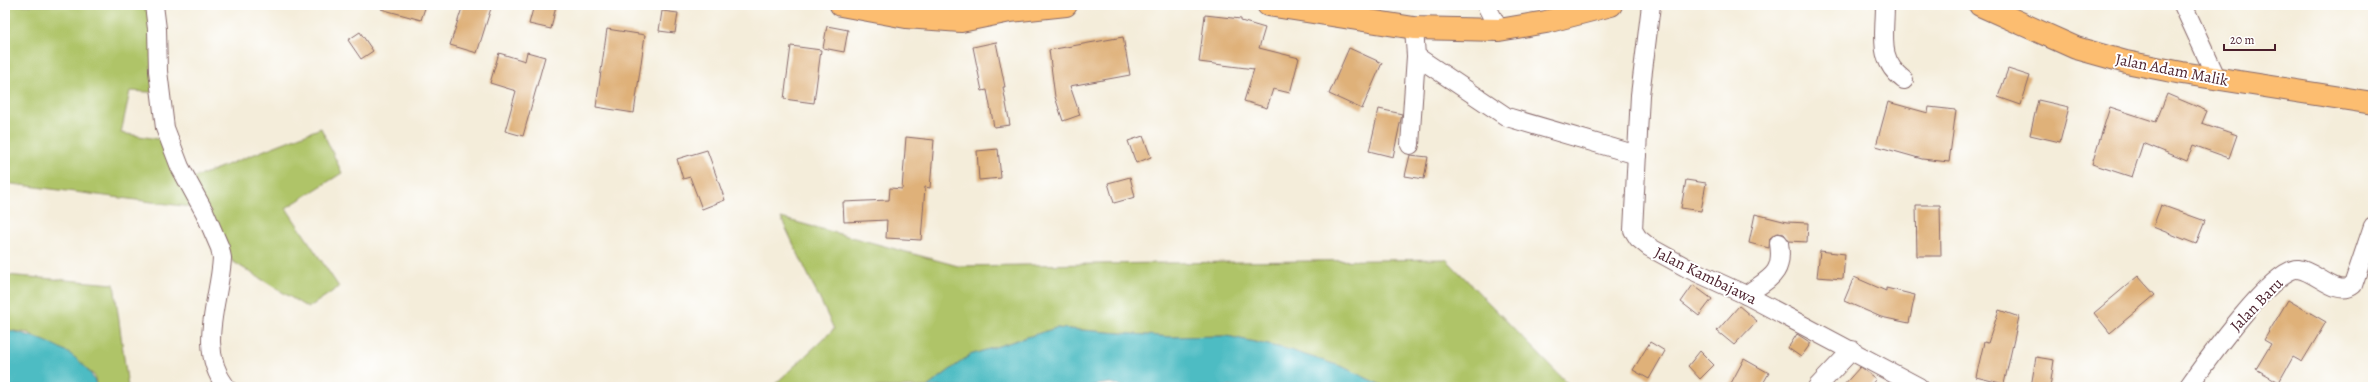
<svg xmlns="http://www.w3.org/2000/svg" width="2378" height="392" viewBox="0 0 2378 392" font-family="Alegreya,serif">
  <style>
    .green { fill: #afc468; stroke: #7c724a }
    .water { fill: #4dbcc3; stroke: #4c6e77 }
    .building { fill: #dfb179 }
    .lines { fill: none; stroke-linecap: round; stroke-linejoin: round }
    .minor-casing { stroke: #866768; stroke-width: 20 }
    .highway-casing { stroke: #866768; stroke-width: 24 }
    .minor { stroke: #fff; stroke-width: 18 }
    .highway { stroke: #fcbd6f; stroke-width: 22 }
    .labels { text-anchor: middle; stroke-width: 4; stroke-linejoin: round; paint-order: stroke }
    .street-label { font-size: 16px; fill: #4a1f2b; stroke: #fff }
  </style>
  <rect width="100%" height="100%" fill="#fff"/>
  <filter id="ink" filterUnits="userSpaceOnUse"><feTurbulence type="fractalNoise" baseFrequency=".025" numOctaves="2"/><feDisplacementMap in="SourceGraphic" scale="8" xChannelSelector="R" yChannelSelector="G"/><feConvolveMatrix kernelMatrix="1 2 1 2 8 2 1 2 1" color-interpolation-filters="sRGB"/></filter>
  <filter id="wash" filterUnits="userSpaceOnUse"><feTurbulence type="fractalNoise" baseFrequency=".012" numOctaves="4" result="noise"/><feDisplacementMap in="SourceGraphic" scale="16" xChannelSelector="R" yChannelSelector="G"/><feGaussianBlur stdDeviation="0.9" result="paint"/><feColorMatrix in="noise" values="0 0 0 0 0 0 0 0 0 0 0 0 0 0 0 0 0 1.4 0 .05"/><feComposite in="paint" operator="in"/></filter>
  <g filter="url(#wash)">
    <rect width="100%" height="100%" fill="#f4edda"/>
    <g class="green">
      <path d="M5,5H158L166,93L130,91L121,133L170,141L191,179L321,128L342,173L286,208L339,287L308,308L232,261L206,209L5,183Z"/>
      <path d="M781,218L958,266L1446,259L1571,387H1385L1343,367L1286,349L1227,336L1171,337L1056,328L970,355L927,387H772L834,329Z"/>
      <path d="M5,275L114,284L128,387H97L94,375L29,333L5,330Z"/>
    </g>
    <g class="water">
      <path d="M1056,328L1171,337L1227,336L1286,349L1343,367L1385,387H1124L1111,383L1082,387H927L970,355Z"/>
      <path d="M5,330C37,335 87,353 97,387H5Z"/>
    </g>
    <g id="blocks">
      <g class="building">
        <path d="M382,5H426L421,20L381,9Z"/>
        <path d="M463,5H492L477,53L450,45Z"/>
        <path d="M534,5H556L551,29L529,24Z"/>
        <path d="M662,11L678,13L675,33L659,31Z"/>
        <path d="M1205,15L1241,19V21L1265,28L1259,48L1299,58L1290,93L1273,89L1267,108L1244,101L1254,69L1199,62Z"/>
        <path d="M827,26L848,30L844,52L823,48Z"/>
        <path d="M607,29L645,35L634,113L596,107Z"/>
        <path d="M360,32L373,51L361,59L348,40Z"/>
        <path d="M1123,37L1130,75L1070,86L1080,115L1063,121L1055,97L1049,50Z"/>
        <path d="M996,42L1005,87H1003L1010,125L994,127L987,90L982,91L973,47Z"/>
        <path d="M791,46L821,50L814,103L784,99Z"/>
        <path d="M1349,48L1382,63L1362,109L1329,94Z"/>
        <path d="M527,52L545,57L523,136L505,131L516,91L490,83L499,53L525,61Z"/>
        <path d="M2008,69L2030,76L2021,105L1998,97Z"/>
        <path d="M2167,94L2207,111L2202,123L2237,135L2229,158L2193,145L2187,161L2143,143L2132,177L2092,164L2110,107L2156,122Z"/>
        <path d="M2038,100L2069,107L2060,142L2030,135Z"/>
        <path d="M1888,102L1928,113L1929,107L1956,110L1949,162L1922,159L1876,146Z"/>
        <path d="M1379,109L1402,114L1393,157L1369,151Z"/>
        <path d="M1143,136L1151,157L1136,163L1128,141Z"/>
        <path d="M906,137L934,140L930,188L925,187L921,240L886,238L887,220L844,222L843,202L889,200L890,188L902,189Z"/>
        <path d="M998,149L1001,178L979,180L977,151Z"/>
        <path d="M707,150L725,200L702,209L690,177L683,179L677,159Z"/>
        <path d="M1410,155L1428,157L1424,179L1405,176Z"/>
        <path d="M1130,177L1135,197L1114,203L1108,183Z"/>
        <path d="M1686,180L1706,183L1701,211L1681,208Z"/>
        <path d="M1916,205H1940L1941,256H1917Z"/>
        <path d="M2161,205L2205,221L2196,244L2153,227Z"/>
        <path d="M1755,214L1787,222L1808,223L1807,242L1789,241L1784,234L1778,233L1770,238L1769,248L1749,243Z"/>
        <path d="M1820,251L1845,254L1843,279L1817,277Z"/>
        <path d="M2138,276L2155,295L2110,333L2094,313Z"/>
        <path d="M1854,277L1886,291V288L1915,295L1909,323L1881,317L1844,301Z"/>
        <path d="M1693,285L1712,299L1699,316L1681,302Z"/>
        <path d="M2288,300L2326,322L2302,362L2293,357L2279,382L2256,369L2271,344L2264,340Z"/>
        <path d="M1739,306L1757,321L1734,345L1717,331Z"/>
        <path d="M1999,310L2019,317L2004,384L1976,377L1984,342L1988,343Z"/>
        <path d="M1797,334L1811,343L1801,357L1788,348Z"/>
        <path d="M1650,342L1665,351L1649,379L1633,370Z"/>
        <path d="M1700,351L1714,365L1700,379L1688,366Z"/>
        <path d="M2036,357L2054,360L2050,387H2031Z"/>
        <path d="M1744,359L1769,373L1761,387H1729Z"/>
        <path d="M1860,367L1876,379L1869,387H1842Z"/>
      </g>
    </g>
  </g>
  <g filter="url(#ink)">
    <use href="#blocks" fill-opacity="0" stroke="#866768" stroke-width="1"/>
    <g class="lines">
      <defs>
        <g id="minor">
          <path d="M154,5L157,29L158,71L165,128L180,167L205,213L220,248L222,258C220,301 196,347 226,387"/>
          <path d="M1486,5L1499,30"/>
          <path d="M1651,5L1640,95L1633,230L1638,238L1649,247L1689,269L1746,295L1919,387"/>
          <path d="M1885,5C1885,36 1877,60 1904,80"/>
          <path d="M2183,5L2217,79"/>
          <path d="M1414,28L1416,56L1507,117L1637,155"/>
          <path d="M1410,145L1416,56"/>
          <path d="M1746,295C1769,278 1784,275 1779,243"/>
          <path d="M1817,387L1852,350"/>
          <path d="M2188,387C2203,366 2274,266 2298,269C2316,271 2337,298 2353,285L2373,226"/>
        </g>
        <g id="highway">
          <path d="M841,5L906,17L961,21L1010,11L1066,5"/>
          <path d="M1268,5L1414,28L1499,30L1546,22L1611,5"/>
          <path d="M1980,5L2076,48L2126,62L2182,73L2373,103"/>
        </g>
      </defs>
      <use href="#minor" class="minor-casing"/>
      <use href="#highway" class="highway-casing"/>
      <use href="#minor" class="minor"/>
      <use href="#highway" class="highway"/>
    </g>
  </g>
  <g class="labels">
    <g class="street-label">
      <text transform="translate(2172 69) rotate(11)" y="6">Jalan Adam Malik</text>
      <text transform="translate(1706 275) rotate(26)" y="6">Jalan Kambajawa</text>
      <text transform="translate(2256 304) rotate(-46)" y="6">Jalan Baru</text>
    </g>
  </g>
  <rect width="2378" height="392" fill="none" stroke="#fff" stroke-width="20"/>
  <path d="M2224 44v6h51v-6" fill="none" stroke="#4a1f2b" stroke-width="2"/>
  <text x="2230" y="44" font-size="12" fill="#4a1f2b" stroke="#ffffff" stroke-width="3" paint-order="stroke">20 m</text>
</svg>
